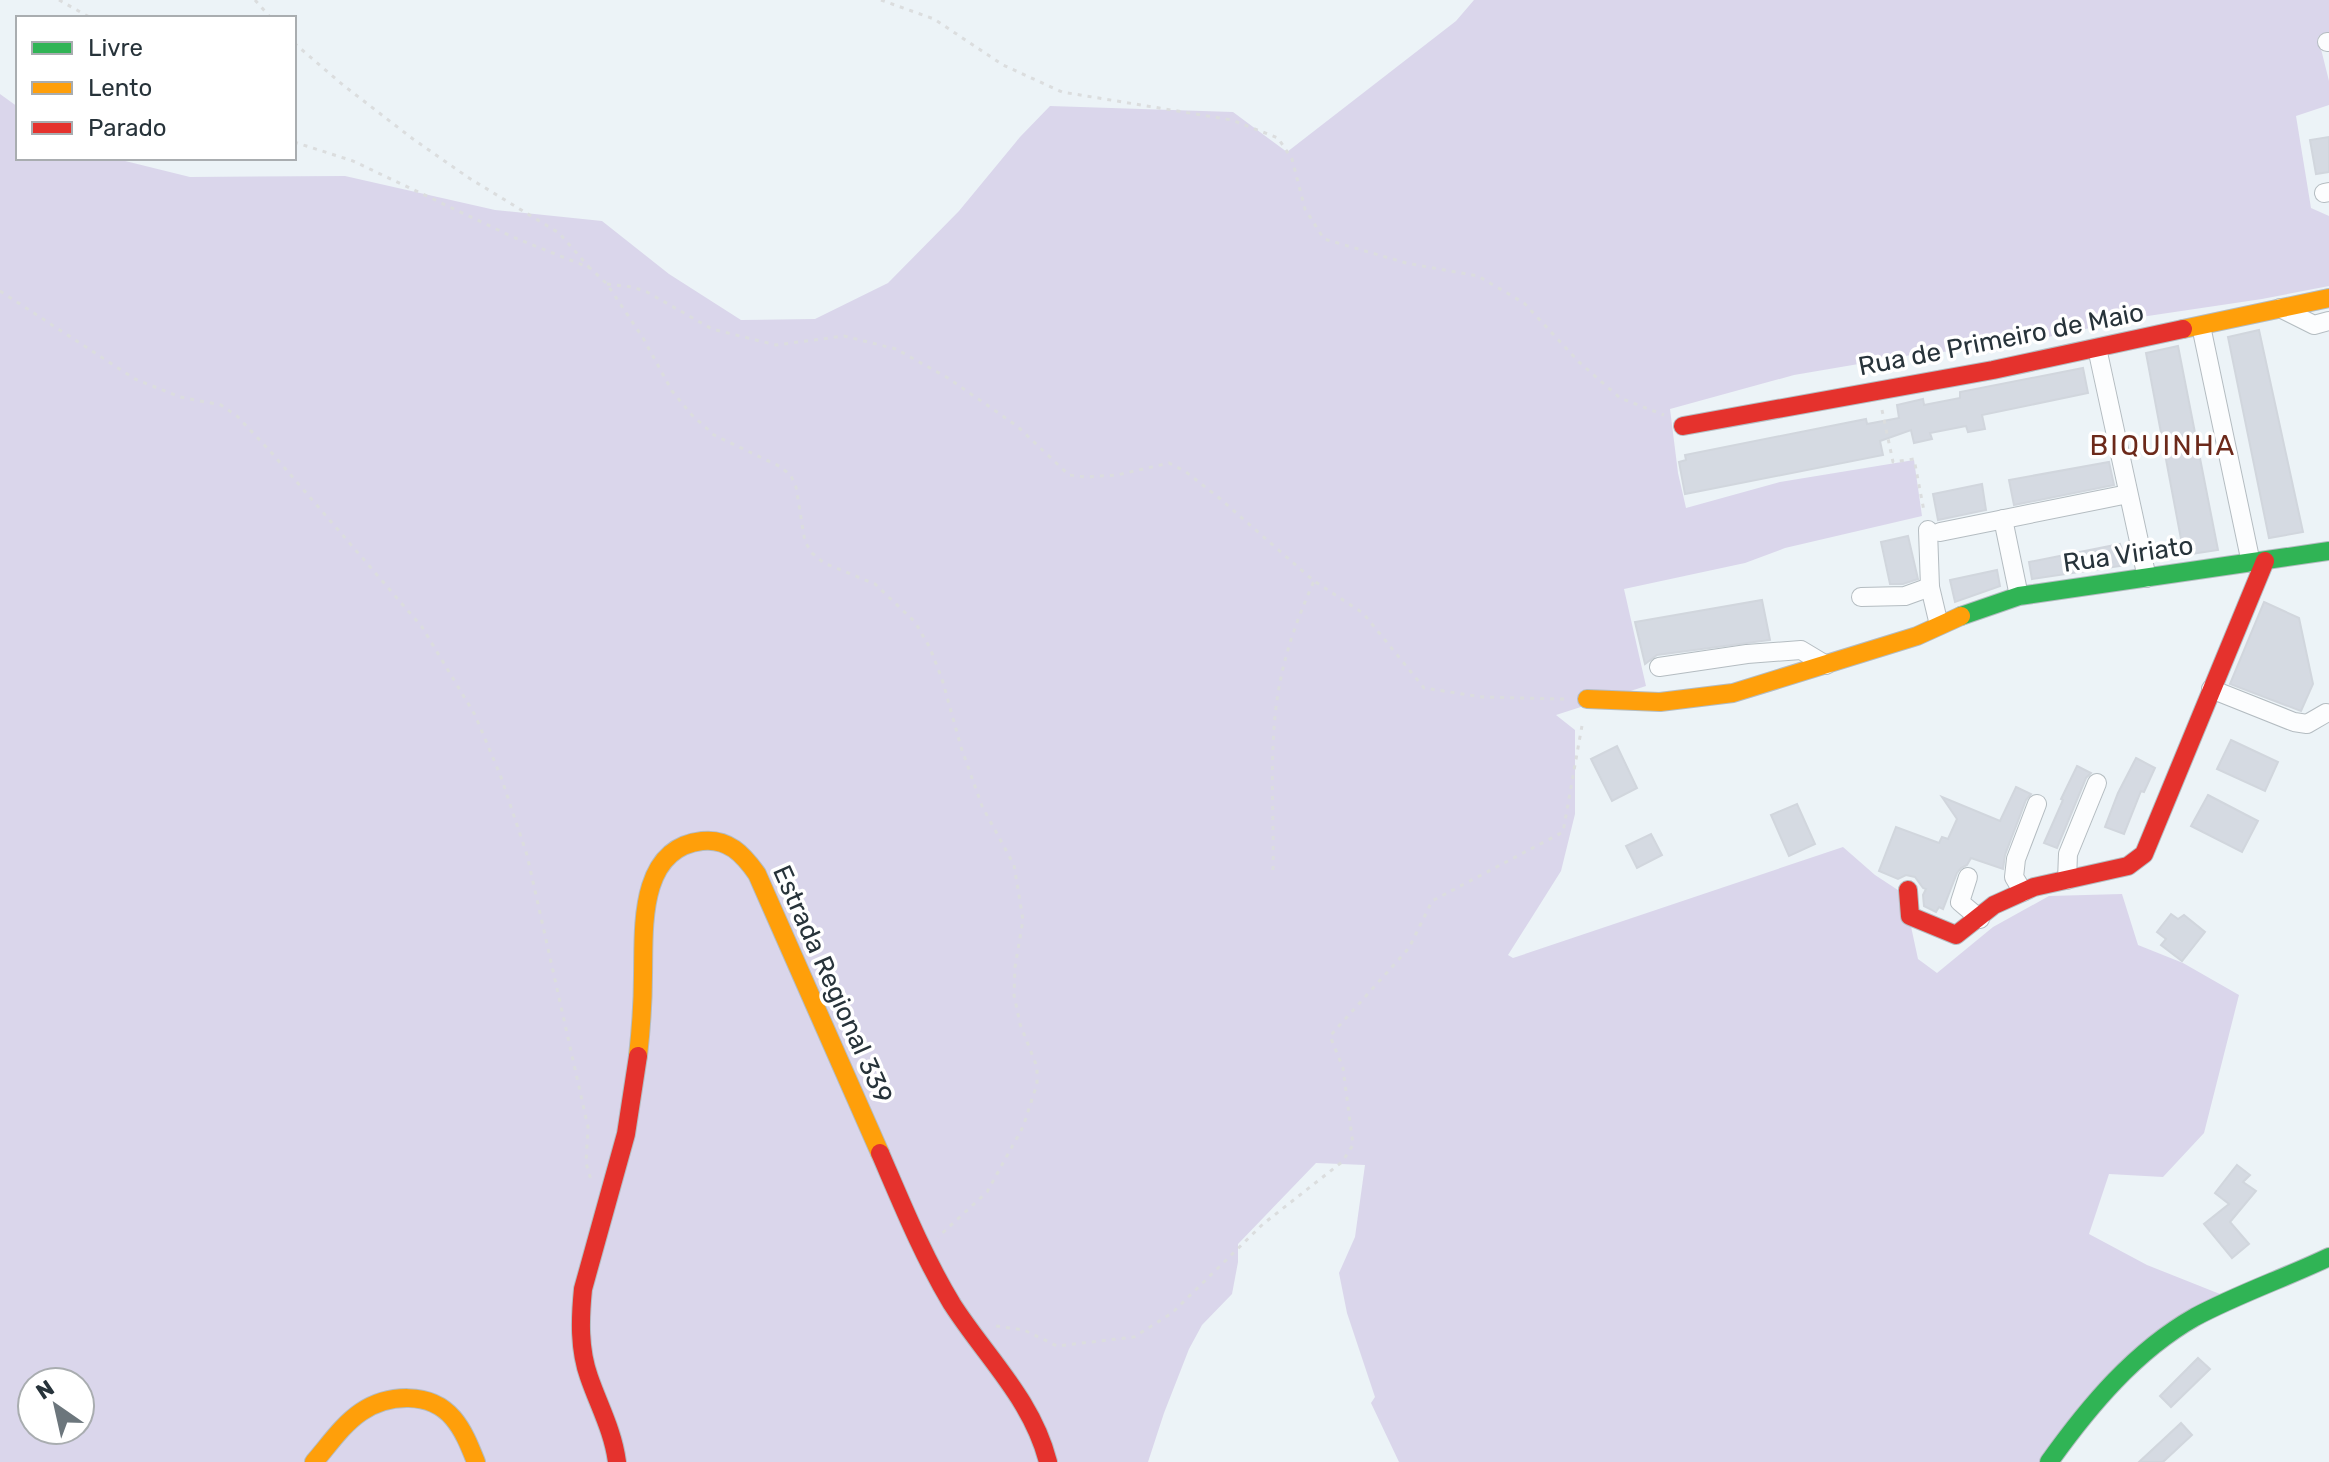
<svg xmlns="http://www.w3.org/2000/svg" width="2329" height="1462" viewBox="0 0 2329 1462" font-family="Rubik,sans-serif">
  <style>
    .green { fill: #dad6eb; fill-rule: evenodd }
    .building { fill: #d5dae2; stroke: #d1d6dd; stroke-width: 2 }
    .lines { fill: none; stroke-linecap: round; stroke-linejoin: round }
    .street-casing { stroke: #b4bcc1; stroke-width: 20 }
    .fast-casing { stroke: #b4bcc1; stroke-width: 20 }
    .slow-casing { stroke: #b4bcc1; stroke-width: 20 }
    .jam-casing { stroke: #b4bcc1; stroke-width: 20 }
    .path { stroke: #dbddde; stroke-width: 3; stroke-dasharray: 4 6; stroke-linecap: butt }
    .street { stroke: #fcfdfe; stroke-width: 18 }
    .fast { stroke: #30b455; stroke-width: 18 }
    .slow { stroke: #ff9f0a; stroke-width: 18 }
    .jam { stroke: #e5322d; stroke-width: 18 }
    .labels { text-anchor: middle; stroke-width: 7; stroke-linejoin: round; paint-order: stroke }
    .street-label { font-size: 26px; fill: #27333a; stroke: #fff }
    .neighbourhood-label { font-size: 28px; letter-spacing: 2px; fill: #6c291a; stroke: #fff }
  </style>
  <rect width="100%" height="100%" fill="#ecf3f7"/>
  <path class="green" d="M1474,0H2329V33L2318,37L2329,81V105L2296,116L2311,208L2329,216V286L2262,299L2141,317L1984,351L1929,352L1794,375L1670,409L1678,473L1686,508L1780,482L1914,460L1922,516L1785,548L1745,563L1624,589L1646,686L1556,715L1575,730V814L1561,871L1508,955L1513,958L1843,847L1875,875L1904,894L1918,959L1937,973L1993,927L2049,896L2122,894L2138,945L2183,963L2239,995L2204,1133L2163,1177L2109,1174L2089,1234L2147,1265L2225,1296L2125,1378L2058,1462H1399L1371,1403L1375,1397L1347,1313L1339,1273L1355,1237L1365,1165L1316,1163L1238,1244V1262L1232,1294L1202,1325L1189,1349L1164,1413L1148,1462H0V94L18,107V158H113L190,177L345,176L495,210L602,221L669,274L741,320L815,319L888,283L959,211L1020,137L1050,106L1233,112L1287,152L1456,21ZM32,1382H80V1430H32Z"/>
  <g class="building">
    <path d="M2329,137V172L2316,174L2310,140Z"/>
    <path d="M2259,330L2303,532L2269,538L2228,337Z"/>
    <path d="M2178,346L2218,550L2184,555L2146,353Z"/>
    <path d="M2083,368L2088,393L1982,415L1985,429L1968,432L1966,426L1930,433L1932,439L1914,443L1911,430L1880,441L1883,455L1685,494L1679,462L1686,460L1685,455L1866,419L1867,424L1899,418L1897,405L1923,399L1924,405L1960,398V392Z"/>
    <path d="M2109,462L2114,485L2014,505L2009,480Z"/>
    <path d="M1982,484L1986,510L1938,520L1933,494Z"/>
    <path d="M1908,536L1918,579L1903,584H1890L1881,542Z"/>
    <path d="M2120,544L2127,565L2032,579L2029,562Z"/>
    <path d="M1997,570L2000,586L1955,602L1950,580Z"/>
    <path d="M1762,600L1770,640L1657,655L1645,664L1635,622Z"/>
    <path d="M2264,602L2299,618L2313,684L2301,711L2230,684Z"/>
    <path d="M2231,740L2278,762L2265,791L2217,769Z"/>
    <path d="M1617,746L1637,788L1612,801L1591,759Z"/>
    <path d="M2136,758L2155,768L2144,792L2141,791L2124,834L2105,827L2118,793Z"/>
    <path d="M2077,766L2091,773L2086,778L2057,848L2044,843L2063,800L2061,799Z"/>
    <path d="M2016,787L2031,794L2026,800L2005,855L2003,869L1971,858L1967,865L1961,868L1957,873L1943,909L1939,907L1936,912L1924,906L1923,895L1926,889L1923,888L1915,877L1906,875L1898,879L1879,871L1896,827L1939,843L1942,837L1948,839L1957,819L1942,797L2000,821Z"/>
    <path d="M2208,795L2258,821L2242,852L2191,826Z"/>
    <path d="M1797,804L1815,844L1789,856L1771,815Z"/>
    <path d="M1651,834L1662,855L1637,868L1626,846Z"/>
    <path d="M2171,914L2178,919L2184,915L2205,932L2182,961L2161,945L2166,939L2157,932Z"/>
    <path d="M2237,1165L2250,1175L2243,1182L2256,1191L2230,1222L2249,1244L2232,1258L2204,1224L2229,1204L2215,1193Z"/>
    <path d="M2198,1358L2210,1369L2171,1407L2160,1396Z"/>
    <path d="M2181,1423L2192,1435L2163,1462H2139Z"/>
  </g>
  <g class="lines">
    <defs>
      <g id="street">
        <path d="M2327,42H2329"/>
        <path d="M2324,193L2329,192"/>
        <path d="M2280,308L2314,325L2329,321"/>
        <path d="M2201,326L2251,563"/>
        <path d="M2097,348L2147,578"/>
        <path d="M2003,519L2019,596"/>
        <path d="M1928,530L1930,587L1939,625"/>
        <path d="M1940,532L2128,494"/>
        <path d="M1861,597L1905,596L1930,587"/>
        <path d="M1659,667L1747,654L1801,650L1826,665"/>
        <path d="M2211,689L2294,722L2307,724L2326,713"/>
        <path d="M1968,877L1960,902L1980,919"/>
        <path d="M2067,880L2068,854L2097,783"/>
        <path d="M2023,892L2014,877L2016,859L2037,804"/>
      </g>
      <g id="fast">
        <path d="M1961,616L2019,596L2329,551"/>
        <path d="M2049,1462C2089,1406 2135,1351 2195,1317C2238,1294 2285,1278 2329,1257"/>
      </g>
      <g id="slow">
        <path d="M2183,329L2329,298"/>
        <path d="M1587,699L1660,702L1733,693L1917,636L1961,616"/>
        <path d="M638,1056C641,1029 643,1002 643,975C644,929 638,848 702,841C728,838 743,854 757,874L880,1153"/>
        <path d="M314,1462C329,1445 342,1425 361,1412C388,1394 430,1391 453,1418C464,1431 470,1447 476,1462"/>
      </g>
      <g id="jam">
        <path d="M1683,426L1993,370L2183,329"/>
        <path d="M1908,890L1910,916L1956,935L1994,905L2034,887L2128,866L2144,854L2265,561"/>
        <path d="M880,1153C902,1204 923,1256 952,1304C986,1357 1032,1399 1048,1462"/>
        <path d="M617,1462C613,1431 599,1406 589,1377C579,1349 580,1319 583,1289L626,1134L638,1056"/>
      </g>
    </defs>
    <use href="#street" class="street-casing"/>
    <use href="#fast" class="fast-casing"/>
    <use href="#slow" class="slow-casing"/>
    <use href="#jam" class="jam-casing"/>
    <g class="path">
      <path d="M59,0L91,18"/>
      <path d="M255,0L271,18"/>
      <path d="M881,0L934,19L1003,65L1062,92L1232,120L1278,138L1292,159L1305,209L1324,239L1406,263L1478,276L1524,303L1579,362L1620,398L1664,415"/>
      <path d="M294,43L343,85L413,139L469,178L559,233L589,267"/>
      <path d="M294,142L353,161L513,237L590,268L607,284L643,338L672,391L691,414L714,435L781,467L791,476L796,487L805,542L812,553L824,563L875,584L915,622L930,648L942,679L961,747L982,806L1014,865L1023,920L1015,967L1014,995L1020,1024L1037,1067V1084L1023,1127L987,1192L938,1237"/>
      <path d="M607,284L632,287L647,292L712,329L776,345L844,336L896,349L948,378L1017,426L1069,475L1085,477L1117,475L1169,463L1186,472L1218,497L1314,581L1363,613L1424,688L1482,697L1565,699"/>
      <path d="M0,291L135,379L180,397L221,405L237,416L270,451L422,627L475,715L501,777L527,855L588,1127L586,1163L591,1180"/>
      <path d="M1882,410L1893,462L1914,459L1924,511"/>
      <path d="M1273,870C1274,819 1270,766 1275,716C1280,666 1294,626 1314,581"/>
      <path d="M996,1326L1024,1330L1057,1346L1134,1337L1172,1313L1263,1224L1342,1162L1353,1145L1343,1068L1330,1036L1409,948L1432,901L1563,832L1583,720"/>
    </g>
    <use href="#street" class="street"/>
    <use href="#fast" class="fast"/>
    <use href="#slow" class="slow"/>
    <use href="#jam" class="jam"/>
  </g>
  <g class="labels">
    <g class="street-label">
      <text transform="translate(2001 339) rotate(-11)" y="9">Rua de Primeiro de Maio</text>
      <text transform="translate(2128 554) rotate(-8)" y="9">Rua Viriato</text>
      <text transform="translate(833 984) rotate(66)" y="9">Estrada Regional 339</text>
    </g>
    <g class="neighbourhood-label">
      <text x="2163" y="455">BIQUINHA</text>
    </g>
  </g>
  <rect x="16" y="16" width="280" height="144" fill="#ffffff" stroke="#a9adb0" stroke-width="2"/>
  <rect x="32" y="42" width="40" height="12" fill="#30b455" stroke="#a9adb0" stroke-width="2"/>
  <text x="88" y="56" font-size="24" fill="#27333a">Livre</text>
  <rect x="32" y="82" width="40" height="12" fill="#ff9f0a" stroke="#a9adb0" stroke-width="2"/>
  <text x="88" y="96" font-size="24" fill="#27333a">Lento</text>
  <rect x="32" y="122" width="40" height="12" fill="#e5322d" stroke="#a9adb0" stroke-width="2"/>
  <text x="88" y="136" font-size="24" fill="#27333a">Parado</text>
  <g transform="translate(56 1406) rotate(326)"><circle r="38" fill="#ffffff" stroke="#a9adb0" stroke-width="2"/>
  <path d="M0-6L14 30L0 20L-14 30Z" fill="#6c767c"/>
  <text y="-12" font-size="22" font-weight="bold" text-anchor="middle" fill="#27333a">N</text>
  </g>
</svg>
